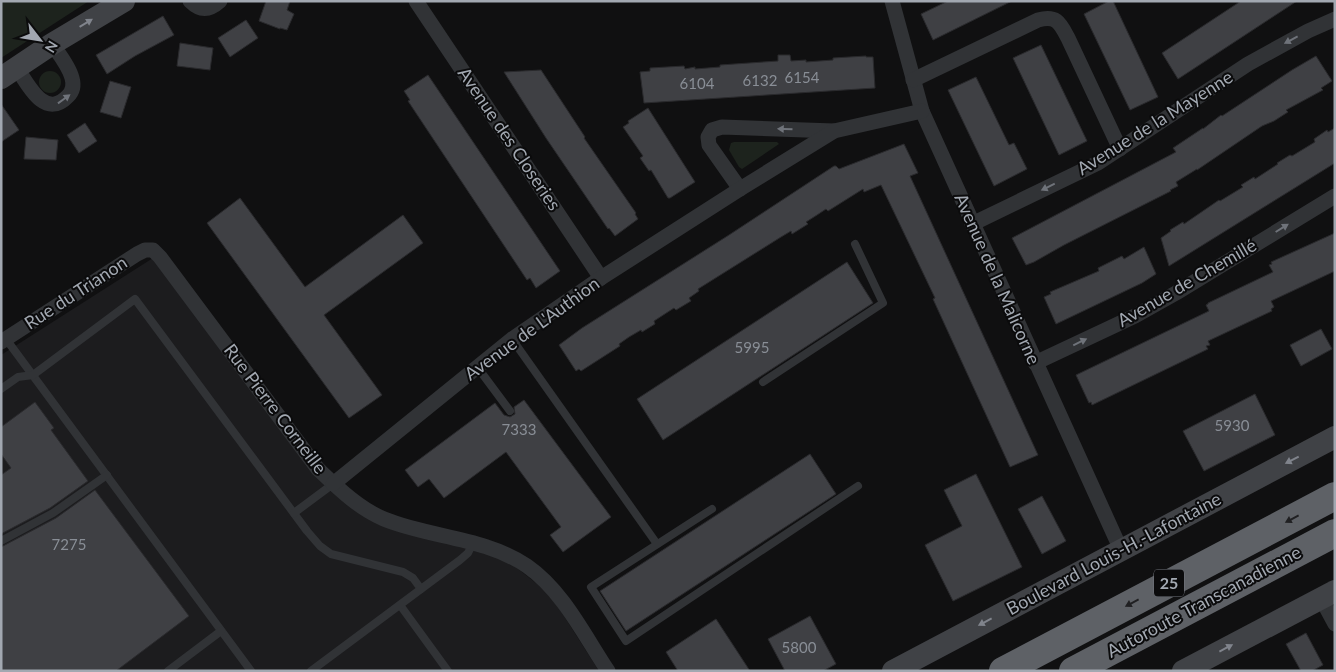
<svg xmlns="http://www.w3.org/2000/svg" width="1336" height="672" viewBox="0 0 1336 672" font-family="Lato,sans-serif">
  <style>
    .built { fill: #1c1c1e }
    .green { fill: #1d231d }
    .building { fill: #3f4044; stroke: #2a2a2d }
    .lines { fill: none; stroke-linecap: round; stroke-linejoin: round }
    .lane { stroke: #313336; stroke-width: 8 }
    .street { stroke: #313336; stroke-width: 15 }
    .secondary { stroke: #404246; stroke-width: 22 }
    .highway { stroke: #5e6166; stroke-width: 28 }
    .oneway { fill: #80848c }
    .oneway2 { fill: #6f737a }
    .oneway3 { fill: #202022 }
    .labels { text-anchor: middle; stroke-width: 4; stroke-linejoin: round; paint-order: stroke }
    .number-label { font-size: 15px; fill: #898e96 }
    .shield { fill: #0b0b0c; stroke: #757980; stroke-width: 1 }
    .shield-label { font-size: 16px; font-weight: bold; fill: #a2a8b1 }
    .street-label { font-size: 18px; fill: #a2a8b1; stroke: #0b0b0c }
  </style>
  <rect width="100%" height="100%" fill="#101011"/>
  <path class="built" d="M153,258L336,489L373,518L499,554L550,594L599,671H1V355Z"/>
  <g class="green">
    <path d="M1,1H89L1,58Z"/>
    <circle cx="50" cy="82" r="11"/>
    <path d="M734,142H777L779,144L742,169L739,167L729,150L731,143Z"/>
  </g>
  <g class="building">
    <path d="M266,1H290L287,10L294,14L287,30L280,28V29L259,21Z"/>
    <path d="M948,1H1012L933,40L921,14Z"/>
    <path d="M1109,1H1113L1158,97L1130,110L1084,14Z"/>
    <path d="M1241,1H1297L1178,79L1162,53Z"/>
    <path d="M163,16L174,35L135,56L107,74L96,55Z"/>
    <path d="M246,20L258,38L230,57L218,38Z"/>
    <path d="M180,43L213,48L210,70L177,66Z"/>
    <path d="M1041,45L1087,141L1059,155L1013,58Z"/>
    <path d="M778,55H790L791,61L806,60V62L833,60V58L866,56V57H873L875,88L644,103L640,72L650,71V68L684,66L685,69L695,67V69L720,67V65L778,61Z"/>
    <path d="M1316,56L1332,81L1321,88L1323,90L1286,110L1288,112L1274,121L1262,126L1197,170V169L1176,182L1178,186L1170,190L1171,191L1064,245L1034,262L1026,265L1012,238L1176,152L1173,148L1203,128V129L1221,115L1222,116L1292,70Z"/>
    <path d="M541,70L585,137L584,138L636,213L635,214L638,219L615,236L609,228L608,229L546,138L504,72Z"/>
    <path d="M428,75L560,271L536,288L530,278L527,280L408,101L410,100L404,91Z"/>
    <path d="M976,77L1009,145L1014,143L1027,169L994,186L948,90Z"/>
    <path d="M110,81L131,87L121,118L100,112Z"/>
    <path d="M1,104L19,130L1,142Z"/>
    <path d="M648,108L695,182L670,198H668L651,170L649,171L640,158L643,156L623,127L629,123L628,121Z"/>
    <path d="M85,123L97,141L79,153L67,135Z"/>
    <path d="M1335,128V163L1169,266L1161,238L1171,231L1170,230L1183,222L1184,224L1219,200L1220,201L1243,187L1241,185L1254,177L1255,179L1278,164L1277,163L1290,155L1292,156L1315,142L1314,139L1327,130L1328,132Z"/>
    <path d="M26,137L58,140L56,160L24,159Z"/>
    <path d="M904,144L918,173L910,176L1038,455L1010,467L933,299L935,298L881,185L864,192L863,189L828,211L826,209L817,215L806,222L808,224L792,234L791,231L781,237L698,289L699,291L689,298L691,301L676,310L674,308L654,321L655,324L642,332L641,330L629,337L619,344L620,346L581,371L579,369L576,371L559,345L582,328L729,235L834,166H836L839,169Z"/>
    <path d="M240,198L305,287L403,215L423,243L324,315L382,395L349,418L207,223Z"/>
    <path d="M1335,233V271L1271,301L1274,307L1271,309L1272,311L1208,341L1210,345L1206,346L1208,349L1092,405L1091,402L1089,403L1076,375L1209,311L1206,305L1208,304V303L1273,272L1269,265L1272,264L1271,262Z"/>
    <path d="M1144,247L1156,274L1142,283L1056,324L1044,297L1051,294L1050,292L1099,271L1098,268L1122,256L1124,259Z"/>
    <path d="M847,262L873,303L663,440L637,399Z"/>
    <path d="M1321,329L1332,349L1301,366L1290,345Z"/>
    <path d="M1255,394L1275,435L1204,471L1183,431Z"/>
    <path d="M524,400L611,517L563,552L550,535L561,527L506,452L444,498L429,479L418,487L405,470L495,403L504,415L510,417L515,414L514,407Z"/>
    <path d="M35,402L54,428L51,430L88,481L50,508L1,534V475L11,468L1,454V427Z"/>
    <path d="M810,454L836,494L626,631L600,591Z"/>
    <path d="M976,474L1022,567L953,601L925,545L962,526L944,490Z"/>
    <path d="M95,490L189,616L116,671H1V547L56,518Z"/>
    <path d="M1042,496L1066,541L1042,554L1018,509Z"/>
    <path d="M810,616L836,664L823,671H785L768,639Z"/>
    <path d="M716,619L750,671H678L666,652Z"/>
    <path d="M1306,633L1323,665L1312,671H1301L1286,644Z"/>
  </g>
  <g class="lines">
    <g class="lane">
      <path d="M6,339L251,671"/>
      <path d="M512,339L657,544"/>
      <path d="M478,368L510,411"/>
      <path d="M763,382L883,303L855,244"/>
      <path d="M1,389L18,377L33,375L135,299L307,531L320,546L331,554L403,572L413,578L421,589"/>
      <path d="M712,509L591,587L626,641L858,486"/>
      <path d="M294,513L333,484"/>
      <path d="M1,541L53,513L107,475"/>
      <path d="M400,605L448,671"/>
      <path d="M168,671L221,631"/>
      <path d="M311,671L460,560L468,553L473,543"/>
    </g>
    <g class="street">
      <path d="M190,1C200,11 209,11 220,1"/>
      <path d="M416,1L601,278"/>
      <path d="M892,1L922,111L1121,550"/>
      <path d="M17,68C28,85 45,120 68,96C73,91 74,85 72,78C69,66 59,54 52,44"/>
      <path d="M913,80L1038,20C1057,15 1060,23 1068,38L1120,149"/>
      <path d="M740,189L709,145L708,137L712,130L722,127L834,131"/>
      <path d="M972,224L1098,163L1248,64L1308,31L1335,19"/>
      <path d="M1,342L137,254L145,250H153L160,257L318,469C338,488 358,508 384,519C431,538 484,537 527,566C563,591 584,635 608,671"/>
      <path d="M1035,363L1135,316L1176,293L1335,196"/>
      <path d="M333,484L512,339L601,278L740,189L834,131L922,111"/>
      <path d="M1321,598L1335,624"/>
    </g>
    <g class="secondary">
      <path d="M1,78L52,44L124,1"/>
      <path d="M893,671L1335,437"/>
      <path d="M1183,671L1335,591"/>
    </g>
    <g class="highway">
      <path d="M1003,671L1335,496"/>
      <path d="M1073,671L1335,533"/>
    </g>
  </g>
  <defs><path id="oneway-solid" d="M-6-.8H1V-3.2L6.5 0L1 3.2V.8H-6Z" transform="scale(1.25)"/></defs>
  <g class="oneway">
    <use href="#oneway-solid" transform="translate(86 23) rotate(-31)"/>
    <use href="#oneway-solid" transform="translate(1292 460) rotate(153)"/>
    <use href="#oneway-solid" transform="translate(985 622) rotate(152)"/>
    <use href="#oneway-solid" transform="translate(1226 648) rotate(-28)"/>
  </g>
  <g class="oneway2">
    <use href="#oneway-solid" transform="translate(1291 40) rotate(152)"/>
    <use href="#oneway-solid" transform="translate(64 99) rotate(-36)"/>
    <use href="#oneway-solid" transform="translate(785 129) rotate(-178)"/>
    <use href="#oneway-solid" transform="translate(1048 187) rotate(154)"/>
    <use href="#oneway-solid" transform="translate(1282 228) rotate(-32)"/>
    <use href="#oneway-solid" transform="translate(1080 342) rotate(-26)"/>
  </g>
  <g class="oneway3">
    <use href="#oneway-solid" transform="translate(1292 519) rotate(152)"/>
    <use href="#oneway-solid" transform="translate(1132 603) rotate(152)"/>
  </g>
  <g class="labels">
    <g class="number-label">
      <text x="802" y="83">6154</text>
      <text x="760" y="86">6132</text>
      <text x="697" y="89">6104</text>
      <text x="752" y="353">5995</text>
      <text x="1232" y="431">5930</text>
      <text x="519" y="435">7333</text>
      <text x="69" y="550">7275</text>
      <text x="799" y="653">5800</text>
    </g>
    <rect class="shield" x="1154" y="569.5" width="30" height="27" rx="4"/>
    <g class="shield-label">
      <text x="1169" y="589">25</text>
    </g>
    <g class="street-label">
      <text transform="translate(1155 123) rotate(-32)" y="6">Avenue de la Mayenne</text>
      <text transform="translate(509 139) rotate(56)" y="6">Avenue des Closeries</text>
      <text transform="translate(997 279) rotate(66)" y="6">Avenue de la Malicorne</text>
      <text transform="translate(1187 283) rotate(-30)" y="6">Avenue de Chemillé</text>
      <text transform="translate(76 293) rotate(-33)" y="6">Rue du Trianon</text>
      <text transform="translate(532 329) rotate(-36)" y="6">Avenue de L'Authion</text>
      <text transform="translate(275 409) rotate(53)" y="6">Rue Pierre Corneille</text>
      <text transform="translate(1114 554) rotate(-28)" y="6">Boulevard Louis-H.-Lafontaine</text>
      <text transform="translate(1204 602) rotate(-28)" y="6">Autoroute Transcanadienne</text>
    </g>
  </g>
  <rect width="1336" height="672" fill="none" stroke="#a2a8b1" stroke-width="5"/>
  <g transform="translate(40 40) rotate(121)" stroke="#0b0b0c" stroke-width="4" paint-order="stroke">
  <path d="M0-4L9 19L0 12L-9 19Z" fill="#a2a8b1"/>
  <text y="-8" font-size="14" font-weight="bold" text-anchor="middle" fill="#a2a8b1">N</text>
  </g>
</svg>
